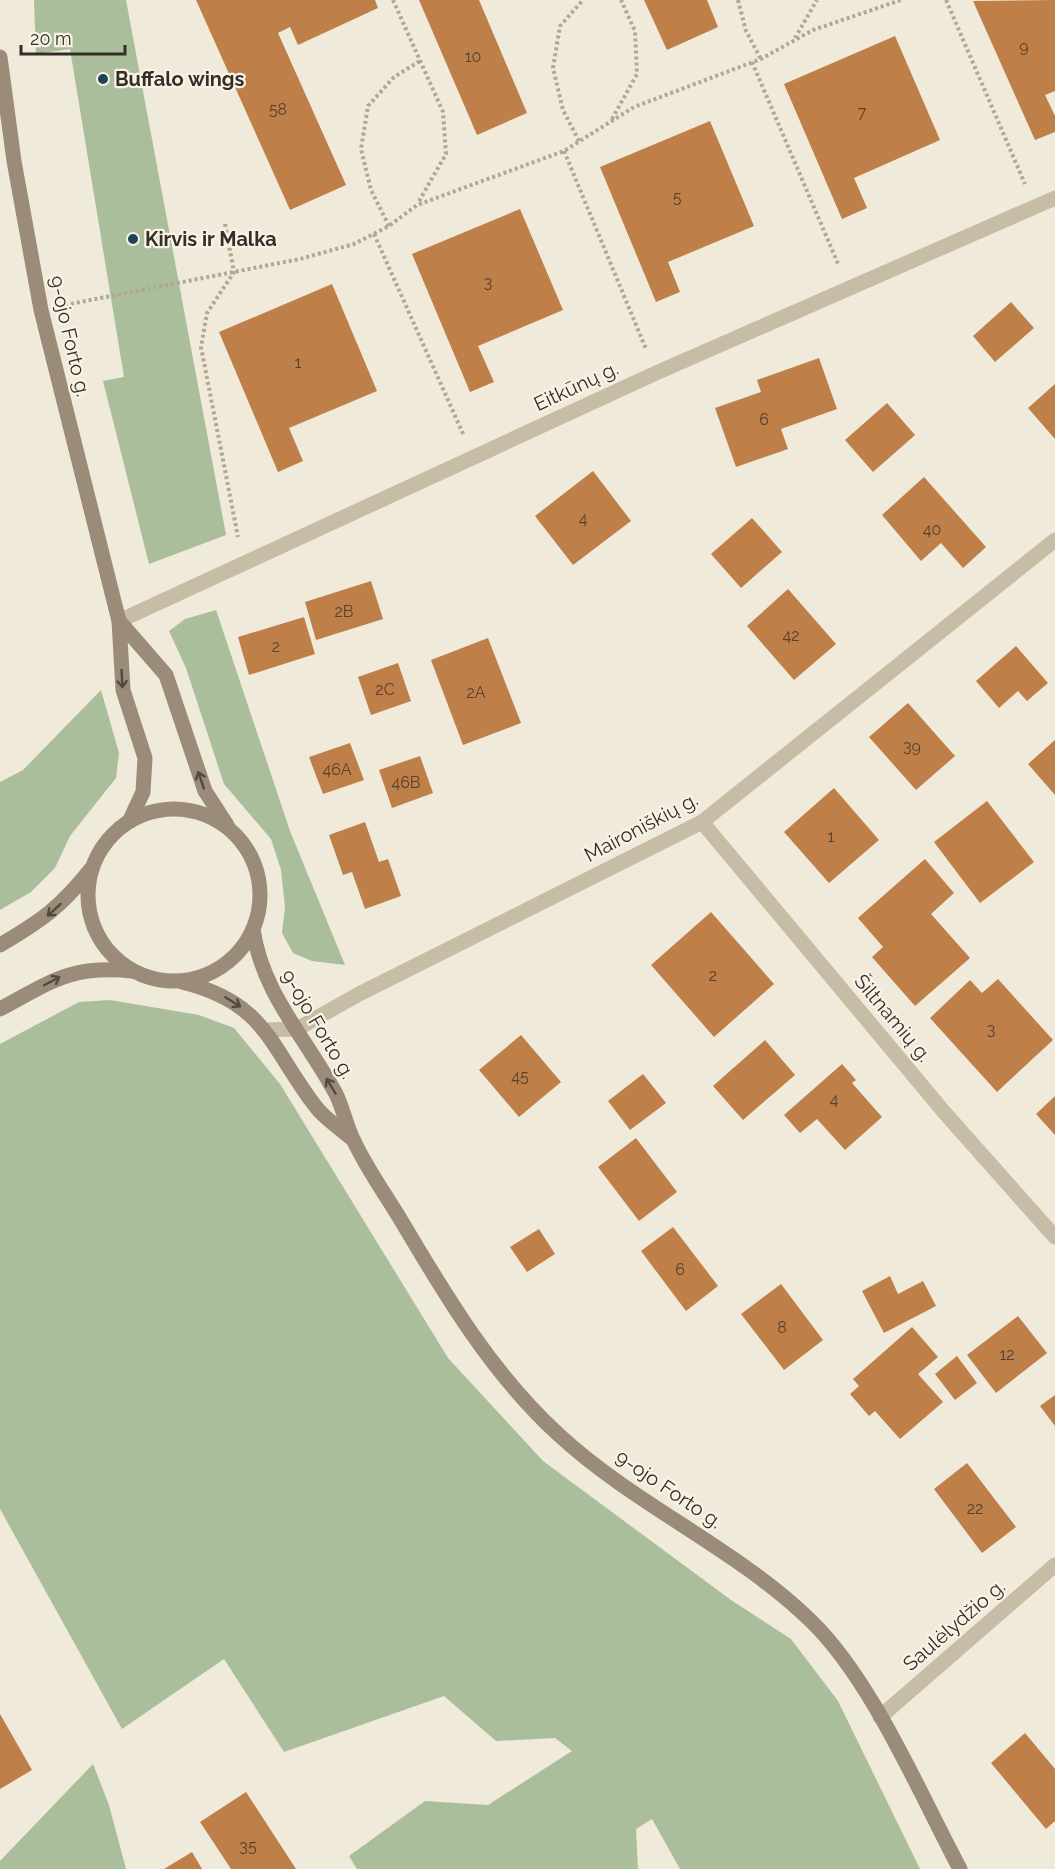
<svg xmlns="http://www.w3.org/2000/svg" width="1055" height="1869" viewBox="0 0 1055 1869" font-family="Raleway,sans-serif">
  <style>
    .green { fill: #aabe9b }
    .building { fill: #bf7f49 }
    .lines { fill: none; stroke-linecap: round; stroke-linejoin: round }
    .path { stroke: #b2a791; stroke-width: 4; stroke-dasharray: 3 3; stroke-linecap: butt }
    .street { stroke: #c7bca6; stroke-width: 15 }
    .secondary { stroke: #9a8c78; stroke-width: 15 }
    .oneway { stroke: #524a3f }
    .poi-dot { fill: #1f4452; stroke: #f8f3e5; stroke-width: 2 }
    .labels { text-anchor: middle; stroke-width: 4.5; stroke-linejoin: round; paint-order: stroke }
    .number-label { font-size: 16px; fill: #564230 }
    .poi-label { font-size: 20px; font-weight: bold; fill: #332e27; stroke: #f8f3e5; text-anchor: start }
    .street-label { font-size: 20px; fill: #332e27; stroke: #f8f3e5 }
  </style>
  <rect width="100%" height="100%" fill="#f0eada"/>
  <g class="green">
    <path d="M34,0H126L226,535L149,564L103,381L124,377L70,49L36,54Z"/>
    <path d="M216,610L290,831L345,965L312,961L293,953L282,933L285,907L281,870L271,839L224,784L186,668L169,631L185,619Z"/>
    <path d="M101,690L119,753L116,778L70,836L55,868L31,892L0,910V782L23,770Z"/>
    <path d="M110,1000L199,1015L234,1028L280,1084L448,1358L543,1461L731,1600L791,1639L838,1701L920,1869H680L652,1819L636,1829L638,1869H357L349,1856L425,1801L488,1805L572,1751L555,1738L496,1741L444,1696L284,1752L224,1659L122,1729L0,1509V1044L79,1002Z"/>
    <path d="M93,1764L109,1805L126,1869H0V1861Z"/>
  </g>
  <g class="building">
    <path d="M196,0H375L378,8L298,45L290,27L278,33L346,185L290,210Z"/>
    <path d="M419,0H479L527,113L477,135Z"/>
    <path d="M644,0H707L718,27L667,50Z"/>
    <path d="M1055,0V91L1045,95L1055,116V132L1035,140L973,1Z"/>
    <path d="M895,36L940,140L854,178L867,208L842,219L784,84Z"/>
    <path d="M710,121L754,226L668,262L680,292L656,302L600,167Z"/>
    <path d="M520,209L563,310L478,346L494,382L470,392L412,254Z"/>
    <path d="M332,284L377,391L289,428L303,461L278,472L219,332Z"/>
    <path d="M1011,302L1034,328L995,362L973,336Z"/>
    <path d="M819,358L837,409L781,429L788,449L736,467L715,408L761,392L757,380Z"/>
    <path d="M1055,384V439L1028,408Z"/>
    <path d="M887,403L915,435L873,472L845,440Z"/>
    <path d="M593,471L631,521L573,565L535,516Z"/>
    <path d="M924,477L986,547L963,568L941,543L921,561L882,515Z"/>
    <path d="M752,518L782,552L741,588L711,554Z"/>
    <path d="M371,581L383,619L316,640L305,602Z"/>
    <path d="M788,589L836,644L794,680L747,626Z"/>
    <path d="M304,617L315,654L249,675L238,637Z"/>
    <path d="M488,638L521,723L463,745L431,660Z"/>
    <path d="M1016,646L1048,683L1027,701L1018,691L999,708L976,681Z"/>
    <path d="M398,663L411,701L371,715L358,677Z"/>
    <path d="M908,703L955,756L916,790L869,737Z"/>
    <path d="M1055,740V795L1028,764Z"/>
    <path d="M350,743L364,780L323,794L309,757Z"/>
    <path d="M420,756L433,793L392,808L379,770Z"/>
    <path d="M834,788L879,840L829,883L784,832Z"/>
    <path d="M987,801L1034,862L980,903L934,842Z"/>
    <path d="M365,822L379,862L388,859L401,896L365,909L352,872L343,875L329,835Z"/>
    <path d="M925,859L954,893L931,914L970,958L915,1006L872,957L883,947L858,918Z"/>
    <path d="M711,912L774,984L714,1037L651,965Z"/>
    <path d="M998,979L1053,1040L997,1092L930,1018L970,980L982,993Z"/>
    <path d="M521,1035L561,1082L519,1117L479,1070Z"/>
    <path d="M765,1040L795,1075L743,1120L713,1086Z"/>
    <path d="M842,1064L856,1080L852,1083L882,1117L845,1150L817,1119L800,1133L784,1115Z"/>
    <path d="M643,1074L666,1103L630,1130L608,1101Z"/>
    <path d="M1055,1096V1135L1036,1114Z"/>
    <path d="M636,1138L677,1192L639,1221L598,1167Z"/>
    <path d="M673,1227L718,1286L686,1311L641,1251Z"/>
    <path d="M539,1229L555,1254L527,1272L510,1247Z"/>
    <path d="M890,1276L898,1294L923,1281L936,1306L884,1333L862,1291Z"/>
    <path d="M781,1284L823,1340L784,1370L741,1314Z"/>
    <path d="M1018,1316L1047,1353L996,1393L967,1355Z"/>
    <path d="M912,1327L938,1357L918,1374L943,1402L900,1439L875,1411L869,1416L850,1394L859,1386L853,1379Z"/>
    <path d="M957,1356L977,1383L955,1400L935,1374Z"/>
    <path d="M1055,1395V1426L1040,1406Z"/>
    <path d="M967,1463L1016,1527L982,1553L934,1489Z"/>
    <path d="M0,1714L32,1770L0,1789Z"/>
    <path d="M1025,1733L1055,1769V1821L1046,1829L991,1763Z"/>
    <path d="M246,1792L296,1869H231L200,1822Z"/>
    <path d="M192,1852L202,1869H164Z"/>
  </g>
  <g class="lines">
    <g class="path">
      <path d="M393,0L443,112L446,154L418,203"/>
      <path d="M738,0L746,31L761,59"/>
      <path d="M946,0L1025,184"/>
      <path d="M795,38L817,0"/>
      <path d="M752,62L839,266"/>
      <path d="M612,119L637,74L635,31L621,0"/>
      <path d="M579,141L563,110L553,68L560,26L583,0"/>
      <path d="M564,151L646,349"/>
      <path d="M225,224L234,272L207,313L201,347L238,537"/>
      <path d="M389,226L371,190L361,149L368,106L394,77L420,61"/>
      <path d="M374,234L464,436"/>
      <path d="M65,305L300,259L354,244L389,226L417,205L564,151L634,107L761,59L813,30L901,0"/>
    </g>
    <g class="street">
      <path d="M119,621L656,373L1055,198"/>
      <path d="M702,822L944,1112L1055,1237"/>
      <path d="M266,1030L297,1029L359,994L702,822L1055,540"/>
      <path d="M880,1717L1055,1565"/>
    </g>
    <g class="secondary">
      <path d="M0,57L14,161L41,310L119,621L123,690L145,758L143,792L130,820"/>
      <path d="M119,621L166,675L205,791L227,825"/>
      <circle cx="174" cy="895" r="86"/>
      <path d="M253,929C262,993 306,1038 336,1094C343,1108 346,1125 353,1139C366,1168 386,1195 402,1222C447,1298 493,1375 559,1435C636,1506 736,1548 811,1621C872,1680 920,1794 960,1869"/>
      <path d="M0,945C41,921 61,907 91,869"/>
      <path d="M182,982C267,1003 269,1046 316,1107C325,1119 340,1128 351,1138"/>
      <path d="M0,1009C52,981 71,965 132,971"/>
    </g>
  </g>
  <defs><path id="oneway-shaft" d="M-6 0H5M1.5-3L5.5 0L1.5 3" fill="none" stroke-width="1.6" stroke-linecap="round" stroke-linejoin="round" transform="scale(1.5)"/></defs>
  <g class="oneway">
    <use href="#oneway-shaft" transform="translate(122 679) rotate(87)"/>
    <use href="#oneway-shaft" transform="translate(201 780) rotate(-109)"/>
    <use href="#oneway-shaft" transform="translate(54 910) rotate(138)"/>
    <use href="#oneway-shaft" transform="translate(52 981) rotate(-28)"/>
    <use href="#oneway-shaft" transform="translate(233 1002) rotate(32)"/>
    <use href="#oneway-shaft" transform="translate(331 1086) rotate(-121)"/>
  </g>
  <g class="poi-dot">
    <circle cx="103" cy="79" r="6"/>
    <circle cx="133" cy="239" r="6"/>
  </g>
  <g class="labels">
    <g class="number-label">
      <text x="1024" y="52">9</text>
      <text x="473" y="62">10</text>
      <text x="278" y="115">58</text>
      <text x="862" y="118">7</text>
      <text x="677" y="203">5</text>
      <text x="488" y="288">3</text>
      <text x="298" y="368">1</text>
      <text x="764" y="425">6</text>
      <text x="583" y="524">4</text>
      <text x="932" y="535">40</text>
      <text x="344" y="617">2B</text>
      <text x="791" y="641">42</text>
      <text x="276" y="652">2</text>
      <text x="385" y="695">2C</text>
      <text x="476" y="698">2A</text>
      <text x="912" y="752">39</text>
      <text x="337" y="775">46A</text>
      <text x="406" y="788">46B</text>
      <text x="831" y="842">1</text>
      <text x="713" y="981">2</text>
      <text x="991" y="1035">3</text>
      <text x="520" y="1082">45</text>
      <text x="834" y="1105">4</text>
      <text x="680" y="1275">6</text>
      <text x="782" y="1333">8</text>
      <text x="1007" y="1360">12</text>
      <text x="975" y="1514">22</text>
      <text x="248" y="1852">35</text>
    </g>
    <g class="poi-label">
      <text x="115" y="86">Buffalo wings</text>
      <text x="145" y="246">Kirvis ir Malka</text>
    </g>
    <g class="street-label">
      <text transform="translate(70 336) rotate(77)" y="7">9-ojo Forto g.</text>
      <text transform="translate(576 386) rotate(-25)" y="7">Eitkūnų g.</text>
      <text transform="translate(641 827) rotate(-28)" y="7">Maironiškių g.</text>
      <text transform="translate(893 1018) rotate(50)" y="7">Šiltnamių g.</text>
      <text transform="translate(318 1024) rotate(59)" y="7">9-ojo Forto g.</text>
      <text transform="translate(669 1489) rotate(34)" y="7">9-ojo Forto g.</text>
      <text transform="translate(954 1625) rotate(-41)" y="7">Saulėlydžio g.</text>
    </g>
  </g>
  <path d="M21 45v9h104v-9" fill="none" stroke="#332e27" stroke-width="3"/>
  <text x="30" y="45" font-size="18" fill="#332e27" stroke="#f8f3e5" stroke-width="4.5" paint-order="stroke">20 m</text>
</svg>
